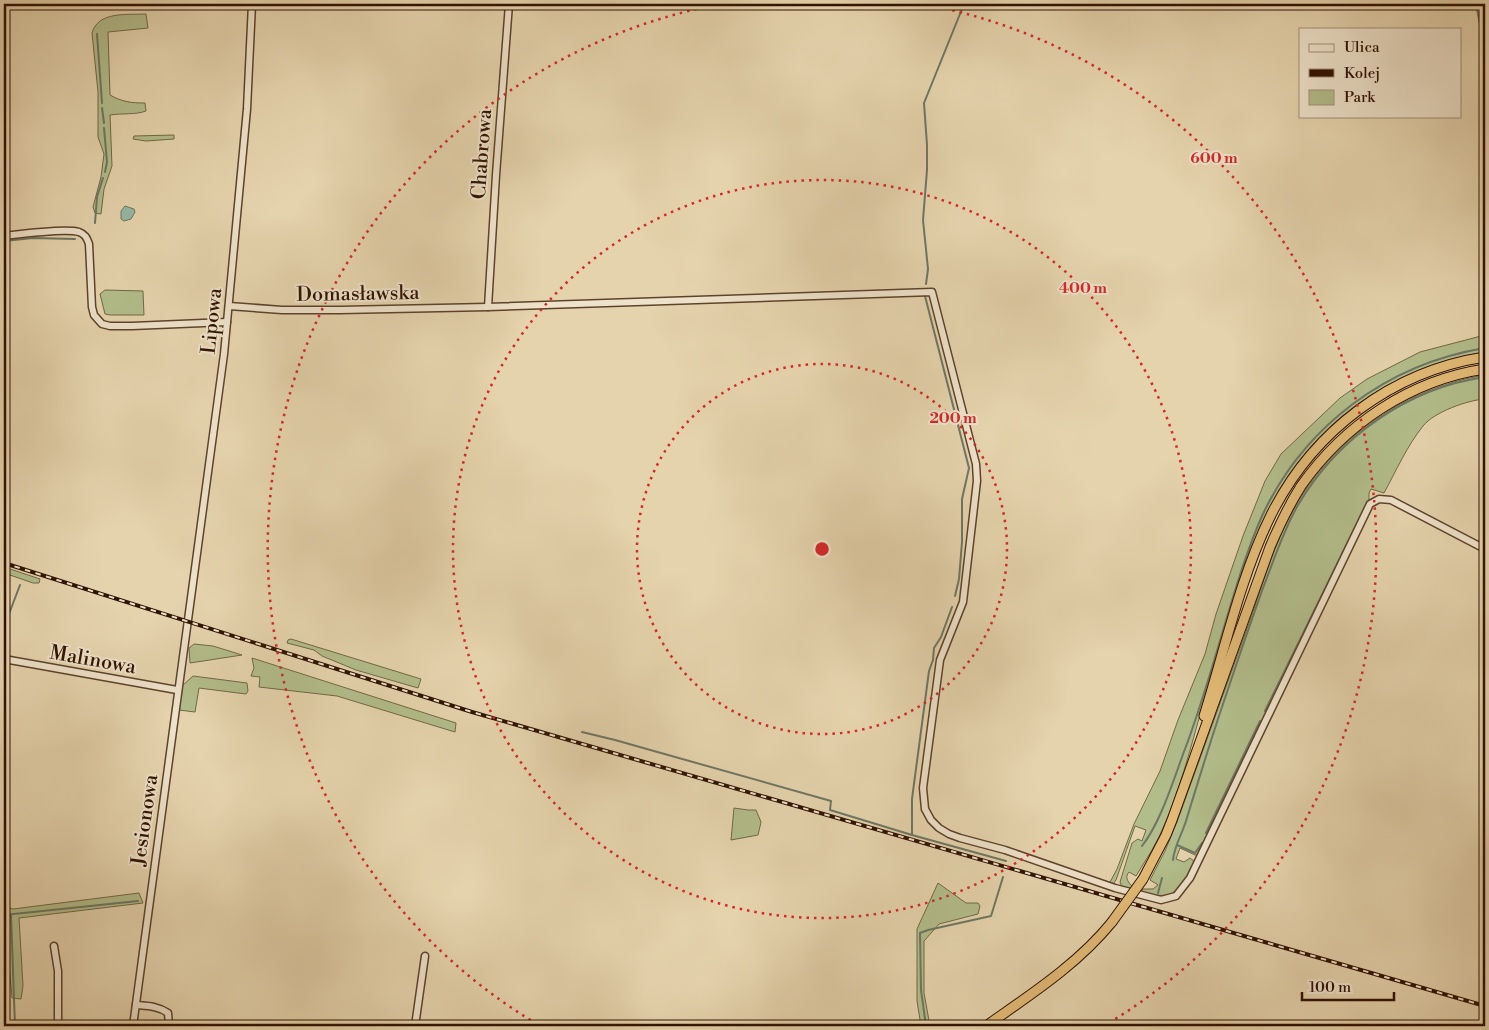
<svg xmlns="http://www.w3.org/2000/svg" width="1489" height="1030" viewBox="0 0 1489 1030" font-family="'Libre Bodoni',serif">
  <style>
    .green { fill: #b2bd8b; stroke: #716846 }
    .water { fill: #96b9a6; stroke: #6d7764 }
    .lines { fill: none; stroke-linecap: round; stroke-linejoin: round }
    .stream { stroke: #6d7764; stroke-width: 2 }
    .minor-casing { stroke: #5d432b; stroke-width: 9 }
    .highway-casing { stroke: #301300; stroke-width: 11 }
    .minor { stroke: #eee2ca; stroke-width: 6 }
    .highway { stroke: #e2ba76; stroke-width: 9 }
    .rail-casing { stroke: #301300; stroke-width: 4 }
    .rail { stroke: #eee2ca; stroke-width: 2; stroke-dasharray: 5.5; stroke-linecap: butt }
    .highway-bridge-casing { stroke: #301300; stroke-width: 11; stroke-linecap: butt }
    .highway-bridge { stroke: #e2ba76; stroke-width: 9 }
    .ring { fill: none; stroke: #d62828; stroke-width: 2.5; stroke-dasharray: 2.5 5 }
    .labels { text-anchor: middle; stroke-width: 4; stroke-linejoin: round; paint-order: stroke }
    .street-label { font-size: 20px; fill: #301300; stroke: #eee2ca }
    .centre { fill: #d62828; stroke: #eee2ca; stroke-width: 2.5 }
    .ring-label { font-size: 15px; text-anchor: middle; font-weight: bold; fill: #d62828; stroke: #eee2ca; stroke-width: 4; stroke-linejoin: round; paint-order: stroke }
  </style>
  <rect width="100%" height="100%" fill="#e5d3ad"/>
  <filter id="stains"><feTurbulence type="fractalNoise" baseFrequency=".004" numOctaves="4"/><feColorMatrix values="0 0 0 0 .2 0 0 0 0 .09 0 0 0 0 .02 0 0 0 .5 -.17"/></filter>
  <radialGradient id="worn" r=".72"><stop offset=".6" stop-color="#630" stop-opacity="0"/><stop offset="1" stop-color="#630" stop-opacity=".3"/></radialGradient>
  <g class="green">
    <path d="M146,14L148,28L108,32L110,95C122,102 132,103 145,103L146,111C135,115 123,113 110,115L112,166L104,189L101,214L95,213L93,207L101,177L104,154L98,137V92L92,33C98,11 127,15 146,14Z"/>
    <path d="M174,135V139L146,141L133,139L134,136Z"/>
    <path d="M105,290L143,291L144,315H110L105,314L100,294Z"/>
    <path d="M1485,335V352C1388,369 1310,424 1267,514C1257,533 1251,554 1244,574C1227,623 1213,673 1198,722C1187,762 1172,815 1152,850C1147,859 1141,867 1136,876L1129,872C1125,877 1127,881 1132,886L1129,889L1122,887L1120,882L1132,843L1138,839L1142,841L1146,830L1135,826L1116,880L1113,884H1109L1117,869L1134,824L1160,771L1178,720L1205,654L1216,614L1243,536L1265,481L1281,454L1340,398L1367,379L1420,352Z"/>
    <path d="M1485,375V399C1468,400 1434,412 1423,426C1407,446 1396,471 1384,493L1371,489L1369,493V501L1199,854L1195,855L1180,848L1176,859L1184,862L1190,858L1194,861C1192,868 1188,876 1183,882C1172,900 1160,896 1141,892L1143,889H1153L1158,885L1150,880L1165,851L1177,822C1201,757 1224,691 1248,626C1261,590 1271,554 1288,520C1326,443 1401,389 1485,375Z"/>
    <path d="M4,567L40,579L39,583H33L4,573Z"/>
    <path d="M291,639L421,679L418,688L356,670L322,656L314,650L287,643L288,640Z"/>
    <path d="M194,644L213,646L242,655L190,663L189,648Z"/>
    <path d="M252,658L456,723L455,732L337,696L259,687L260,677L251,676L254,668Z"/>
    <path d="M193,676L247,683L248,691L246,694L199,688L195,712L179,710L182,686Z"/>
    <path d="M734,808L748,810H756L761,822L758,835L731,840Z"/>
    <path d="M938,883L966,903H978L980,906L978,914L939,924L924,941V993L930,1026H921L917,1001V929Z"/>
    <path d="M139,893L143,903L19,918L23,986L21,999L12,998L4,906L13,909Z"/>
  </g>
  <path class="water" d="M125,206L134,209L135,212L131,219L124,221L121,219V211Z"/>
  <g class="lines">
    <g class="stream">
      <path d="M1476,4L1485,50"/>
      <path d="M97,34L102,103"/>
      <path d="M102,108L104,123"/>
      <path d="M104,128L107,162L105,172"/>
      <path d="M95,223L97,197L103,178"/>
      <path d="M4,241L33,238L75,239"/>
      <path d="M926,284L928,269L923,220L927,170V145L924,103L964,4"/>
      <path d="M925,296L969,468L962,499V542L959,579L955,596"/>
      <path d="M952,607L941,637L934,648L933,660L929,671L912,799V835L1006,861"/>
      <path d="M4,627L20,585"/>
      <path d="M1265,711L1366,505"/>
      <path d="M582,732L615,740L831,801L830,810L912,835"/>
      <path d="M1206,833L1260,721"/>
      <path d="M1177,845L1195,853L1202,843"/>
      <path d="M1142,846C1161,822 1174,778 1185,749C1204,699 1218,646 1234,594C1242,568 1251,541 1262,516C1304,426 1387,364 1485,348"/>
      <path d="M1173,860C1174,847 1182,834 1186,821C1197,785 1208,749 1220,713C1234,671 1248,630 1263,588C1274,560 1283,531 1298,505C1338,437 1408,388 1485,377"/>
      <path d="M1158,893L1162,878"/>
      <path d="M4,915L138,901"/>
      <path d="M11,915L15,1026"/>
      <path d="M926,1026L921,990L920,933L928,930L991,916L1003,877"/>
    </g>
    <defs>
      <g id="minor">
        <path d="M4,236C21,234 65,228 79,232C85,234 87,238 89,244L92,307L94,315L102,324L110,326H132L227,322"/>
        <path d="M229,306L282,310H340L488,307L932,292L976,464L977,481L963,602L940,660L923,788L925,809L931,820L939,828L949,834L960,838L1005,850L1115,888L1161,900L1176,896L1190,878L1370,504L1379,499L1391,500L1485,549"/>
        <path d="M488,307L496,175L509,4"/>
        <path d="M4,659L177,690"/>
        <path d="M54,946L58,971V1026"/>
        <path d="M136,1005C147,1006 158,1006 168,1013L169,1026"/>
        <path d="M133,1026L224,354L247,109L252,4"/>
        <path d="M415,1026L425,956"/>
      </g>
      <g id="highway">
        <path d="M1204,716C1225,649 1240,578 1271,515C1313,431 1392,371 1485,357"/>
        <path d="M1143,879L1166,835L1172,820L1270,547C1279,526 1289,505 1301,486C1344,425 1410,380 1485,369"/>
        <path d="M986,1026C1030,995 1077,965 1112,922"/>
      </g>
    </defs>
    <use href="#minor" class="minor-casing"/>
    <use href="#highway" class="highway-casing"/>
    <use href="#minor" class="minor"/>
    <use href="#highway" class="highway"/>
    <defs>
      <path id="rail" d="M4,563L472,712L1485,1006"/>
    </defs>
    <use href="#rail" class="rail-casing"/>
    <use href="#rail" class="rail"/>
    <defs>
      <path id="highway-bridge" d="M1112,922L1143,879"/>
    </defs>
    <use href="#highway-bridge" class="highway-bridge-casing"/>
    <use href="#highway-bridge" class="highway-bridge"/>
  </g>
  <g class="ring">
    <circle cx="822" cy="549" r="185"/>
    <circle cx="822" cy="549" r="369"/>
    <path d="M537 1024A554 554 0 0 1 721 4M923 4A554 554 0 0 1 1107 1024"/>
  </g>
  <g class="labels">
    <g class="street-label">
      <text transform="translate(481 154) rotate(-86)" y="7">Chabrowa</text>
      <text transform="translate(358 293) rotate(-1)" y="7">Domasławska</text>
      <text transform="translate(211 321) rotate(-84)" y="7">Lipowa</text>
      <text transform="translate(93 659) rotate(10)" y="7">Malinowa</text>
      <text transform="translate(144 820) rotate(-82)" y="7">Jesionowa</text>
    </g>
  </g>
  <circle cx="822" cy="549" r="8" class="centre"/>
  <g class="ring-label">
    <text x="1214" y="163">600 m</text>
    <text x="1083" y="293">400 m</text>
    <text x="953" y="423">200 m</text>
  </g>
  <rect width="1489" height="1030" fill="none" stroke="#e5d3ad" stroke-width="20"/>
  <rect x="5" y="5" width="1479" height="1020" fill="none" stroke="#301300" stroke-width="2.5"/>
  <rect x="10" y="10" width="1469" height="1010" fill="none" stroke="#301300"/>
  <rect x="1299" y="28" width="162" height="90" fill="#eee2ca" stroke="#a28f79"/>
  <rect x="1309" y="44" width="25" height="8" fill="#eee2ca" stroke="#a28f79"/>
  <text x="1344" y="52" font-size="15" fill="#301300">Ulica</text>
  <rect x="1309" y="69" width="25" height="8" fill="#301300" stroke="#a28f79"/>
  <text x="1344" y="78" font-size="15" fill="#301300">Kolej</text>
  <rect x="1309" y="90" width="25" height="15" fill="#b2bd8b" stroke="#a28f79"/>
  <text x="1344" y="102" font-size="15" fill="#301300">Park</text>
  <path d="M1302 992v8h92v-8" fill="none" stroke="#301300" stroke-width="2.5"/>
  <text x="1309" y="992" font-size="15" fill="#301300" stroke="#eee2ca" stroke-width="4" paint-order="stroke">100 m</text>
  <rect width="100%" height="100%" filter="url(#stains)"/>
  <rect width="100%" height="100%" fill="url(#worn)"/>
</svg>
